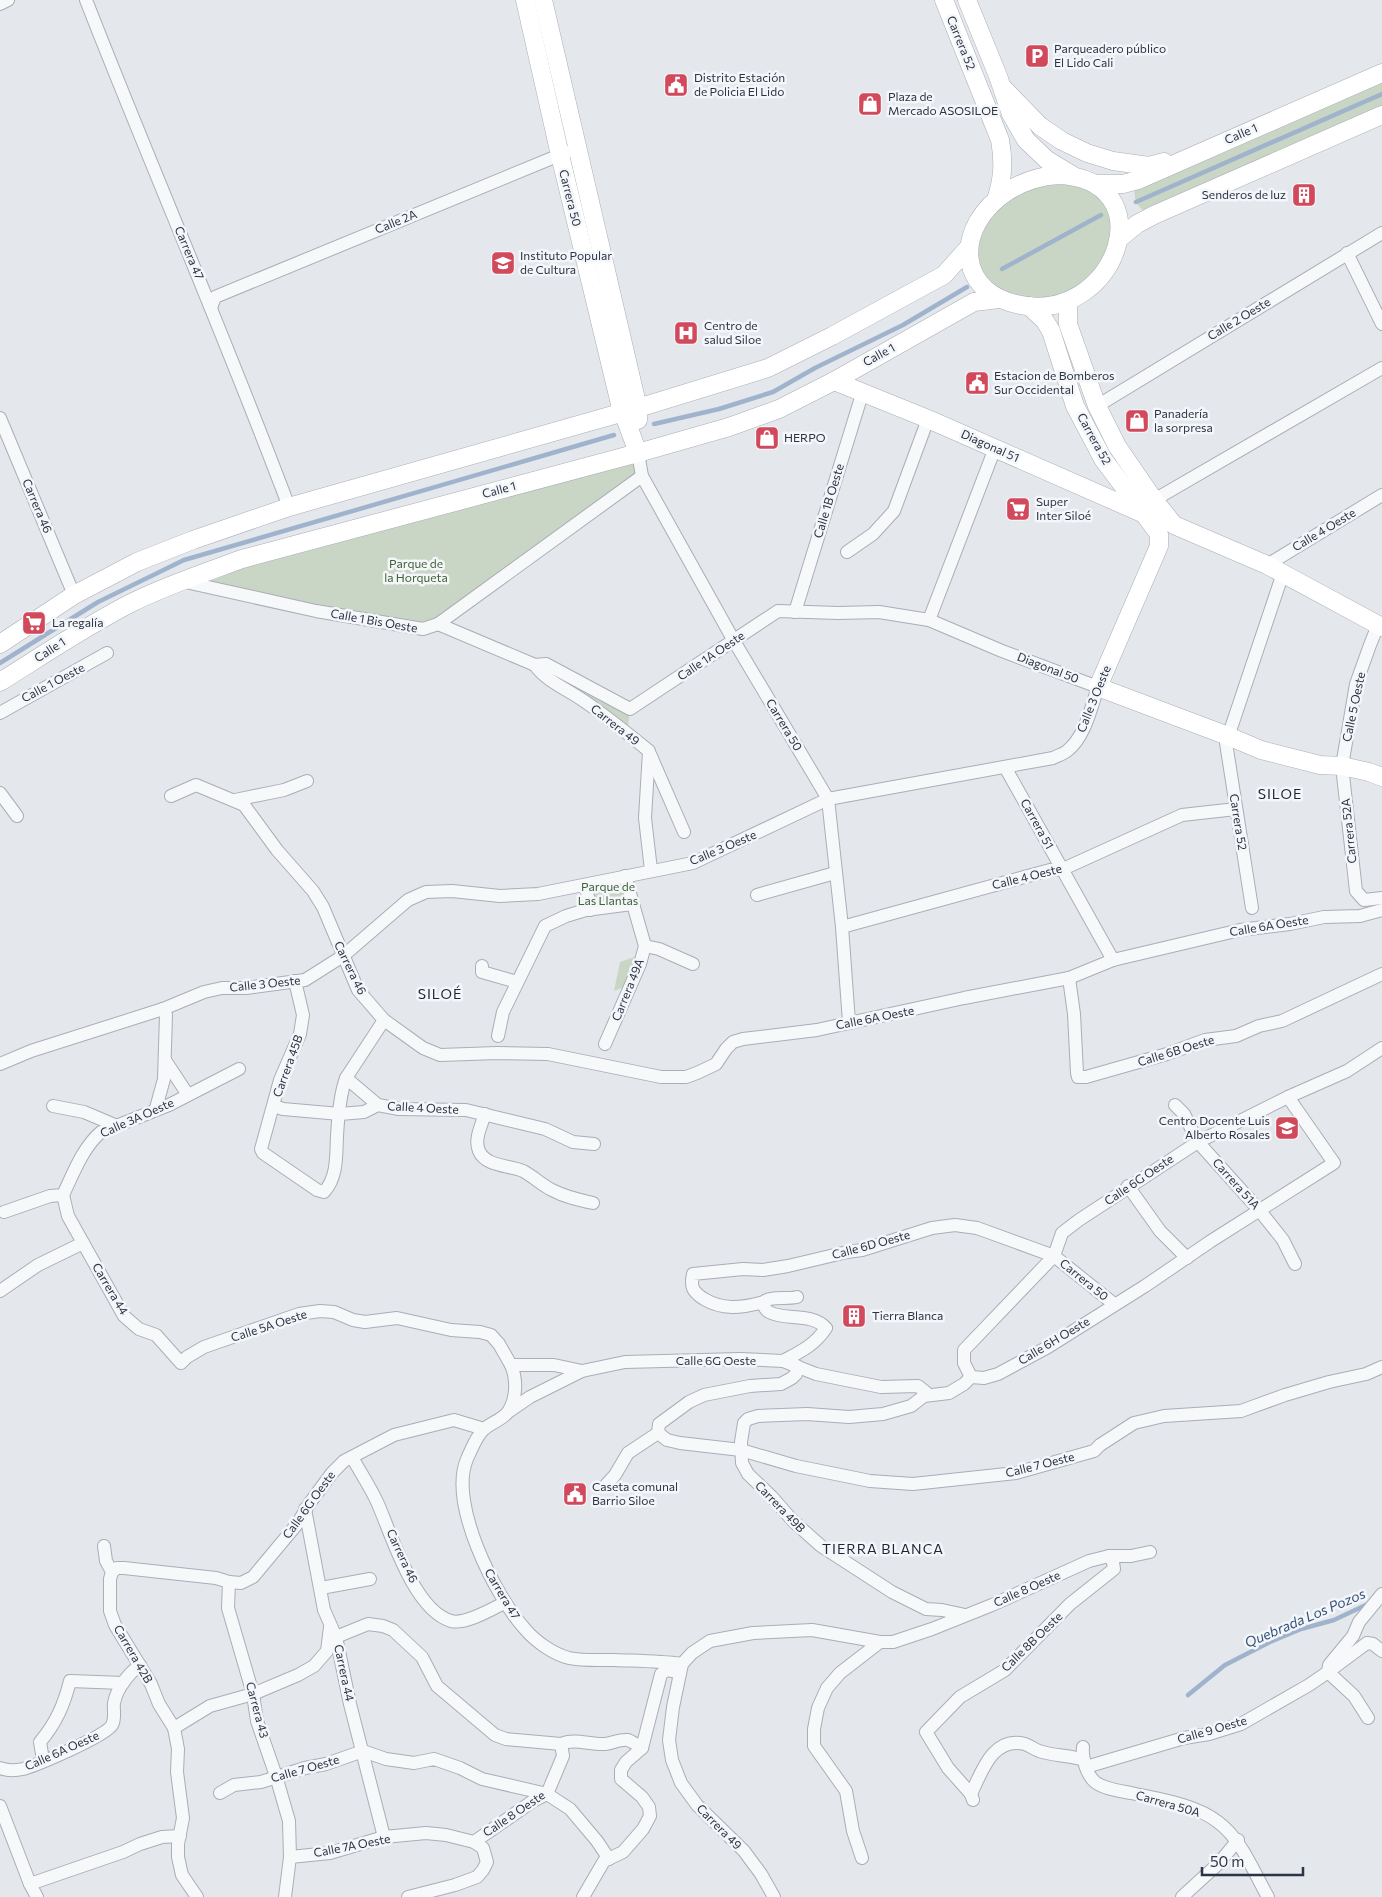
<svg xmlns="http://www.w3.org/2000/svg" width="1382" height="1897" viewBox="0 0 1382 1897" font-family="Commissioner,sans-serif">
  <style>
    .green { fill: #c9d6c5 }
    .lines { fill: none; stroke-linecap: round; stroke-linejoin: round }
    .stream { stroke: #9fb4cc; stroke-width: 4.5 }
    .street-casing { stroke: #a9aeb7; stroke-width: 14 }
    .secondary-casing { stroke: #a9aeb7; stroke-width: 19 }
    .street { stroke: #f7f8fa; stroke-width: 12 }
    .secondary { stroke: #fff; stroke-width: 18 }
    .labels { text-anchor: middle; stroke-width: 5; stroke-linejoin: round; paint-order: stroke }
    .street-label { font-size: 12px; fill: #2b3445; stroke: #f4f6f9 }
    .poi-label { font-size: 12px; fill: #2b3445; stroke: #f4f6f9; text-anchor: start }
    .park-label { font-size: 12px; fill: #3f6138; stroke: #f4f6f9 }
    .neighbourhood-label { font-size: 14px; letter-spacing: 1px; fill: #1d2536; stroke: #f4f6f9 }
    .water-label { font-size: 14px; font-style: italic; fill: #34527a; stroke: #f4f6f9 }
  </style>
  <rect width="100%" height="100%" fill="#e4e7ec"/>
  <g class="green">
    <path d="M1382,73V115L1148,214C1137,207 1132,198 1136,185Z"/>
    <path d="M1072,175L1108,194L1115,252L1068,302L999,299L969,258L996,200Z"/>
    <path d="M638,453L642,476L423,629L180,581Z"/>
    <path d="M546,664L630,709L628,727L542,675Z"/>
    <path d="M625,876L632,904L590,910L586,885Z"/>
    <path d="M643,954L631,984L614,991L620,962Z"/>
  </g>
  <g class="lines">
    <g class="stream">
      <path d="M1136,202L1382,94"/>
      <path d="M1002,269L1101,215"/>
      <path d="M654,424L719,409L773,392L815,368L903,325L967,287"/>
      <path d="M0,663L98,602L184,560L614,435"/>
      <path d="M1188,1695L1225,1665L1270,1642L1301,1629L1334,1620L1368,1604"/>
    </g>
    <defs>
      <g id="street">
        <path d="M86,0C152,169 225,336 289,507"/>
        <path d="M0,4L8,0"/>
        <path d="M1347,253L1382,324"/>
        <path d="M211,308L215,297L567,152"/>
        <path d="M1097,406L1382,233"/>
        <path d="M0,418L74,595"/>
        <path d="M638,453L642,476L734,641L828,799L842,927L849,1022"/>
        <path d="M1154,500L1382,368"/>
        <path d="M847,552L873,534L894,511L928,419"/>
        <path d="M1267,565L1382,495"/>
        <path d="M181,581L316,611L423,629L438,624L642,476"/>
        <path d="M795,612L863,391"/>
        <path d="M929,620L995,448"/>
        <path d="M1382,624L1378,625L1370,645L1356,684L1342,766L1356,891L1364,900L1382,898"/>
        <path d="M535,665C546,681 565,688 581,699C605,715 627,733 649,751L645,818L651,870"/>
        <path d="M0,713L107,653"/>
        <path d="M650,754L684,832"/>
        <path d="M1005,767L1113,960"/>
        <path d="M0,793L17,816"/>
        <path d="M171,796L196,785L244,805L277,850L313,891L323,907L358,990L384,1020L423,1048L440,1055L497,1053L548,1054L661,1077H686L697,1073L716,1064L726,1049L733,1042L743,1039L817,1030L964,998L1069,978L1113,960L1240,930L1290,924L1324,917L1360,916L1382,910"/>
        <path d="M235,800L284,790L307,781"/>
        <path d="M586,885L590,910"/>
        <path d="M757,895L835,873"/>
        <path d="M1252,908L1226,743L1283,573"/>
        <path d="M842,927L1050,870L1063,869L1182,815L1236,809"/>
        <path d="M645,946L659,949L693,964"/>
        <path d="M482,966V972L517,982"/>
        <path d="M1069,978L1074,1014L1077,1073L1078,1077H1086L1167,1054L1205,1040L1236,1036L1259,1026L1282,1021L1382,974"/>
        <path d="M295,981L303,1015L300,1034L280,1080L261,1149L263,1153L317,1190L324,1192C338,1177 336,1154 337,1136C338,1118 340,1094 346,1078L384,1020"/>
        <path d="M498,1036L503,1012L545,926L566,916L586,910L632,904"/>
        <path d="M605,1044L640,964L645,946L625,876"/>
        <path d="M165,1060L188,1095"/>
        <path d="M0,1064L31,1051L163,1009L204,992L222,988H246L305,980L343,956L408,900L426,892L452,891L500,896L538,894L693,863L828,799L1053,758C1057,756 1063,754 1067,751C1085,737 1091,708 1098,687L1002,651L929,620L879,612L838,613L778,611L630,709L546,664L535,665L438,624"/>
        <path d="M346,1078L378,1105"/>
        <path d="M1175,1105L1184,1114L1198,1142L1260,1211L1283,1240L1295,1264"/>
        <path d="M53,1106L84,1112L117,1126"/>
        <path d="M274,1106L283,1109L340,1114L364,1112L378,1105L399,1109L466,1110L545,1129L573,1142L594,1144"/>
        <path d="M156,1108L164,1079L166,1015L163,1009"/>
        <path d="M485,1114C481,1126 474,1140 479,1151C486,1167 510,1165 523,1171C534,1177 542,1185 552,1190C565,1197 579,1200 593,1203"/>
        <path d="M1128,1186L1160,1231L1187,1258"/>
        <path d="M63,1195L68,1216L124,1316L139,1329L156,1335L181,1363L187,1357L204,1347L299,1314L320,1311L334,1312L353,1320L365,1322L397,1318L451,1330L480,1332L491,1335L499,1344L511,1365H554L582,1371"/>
        <path d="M4,1212L50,1196L63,1195C73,1174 83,1147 101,1132L169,1105L239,1069"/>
        <path d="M0,1291L38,1265L83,1243"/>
        <path d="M797,1297C788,1299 779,1297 770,1299C766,1299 764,1303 760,1303C740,1308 723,1310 704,1299C693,1292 690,1287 693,1274L743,1269L763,1270L788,1266L847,1252L862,1250L932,1228L955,1225L977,1228L1054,1256L1114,1304"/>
        <path d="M762,1303C765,1307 765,1310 769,1312C785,1321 811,1312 826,1328C815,1345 800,1352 783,1361"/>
        <path d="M511,1365C517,1379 517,1399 508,1412C502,1420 490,1423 483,1430C476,1437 471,1450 467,1459C448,1503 495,1596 525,1629C535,1641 553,1654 569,1658C583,1661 599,1660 614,1660C637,1661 659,1661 682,1664"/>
        <path d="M971,1377L964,1363V1350L1054,1256L1062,1233L1079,1220L1198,1142L1288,1097L1347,1071L1382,1048"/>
        <path d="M508,1412L530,1397L582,1371L625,1362L740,1359L783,1361L816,1374L881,1387L918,1386L929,1395"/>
        <path d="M658,1433L667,1440L680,1443L741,1450L796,1466L870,1481L913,1484L1016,1473L1094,1451L1100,1445L1134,1423L1164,1416L1241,1411L1285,1395L1329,1382L1366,1374L1382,1367"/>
        <path d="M352,1457C360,1472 371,1488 378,1504C392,1536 414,1610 451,1621C465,1625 492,1609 504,1603"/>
        <path d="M606,1485L615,1475L628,1453L658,1433L659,1424L689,1402L704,1395L750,1386L781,1384L792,1378L796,1374L797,1366"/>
        <path d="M305,1509L324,1610L336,1637L350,1704L384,1837"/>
        <path d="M104,1546L106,1561L112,1572L110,1579V1611L115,1625L151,1684L159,1704L174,1728L178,1749L177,1772L183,1818L178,1844V1857L182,1875L197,1897"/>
        <path d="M112,1572L117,1568H124L216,1578L229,1582L241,1583L253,1577L298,1523L309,1504L332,1473L344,1461L394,1435L454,1420L484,1429"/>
        <path d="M229,1582L228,1608L253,1694L257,1721L276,1776L289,1821L290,1857L285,1897"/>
        <path d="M321,1588L370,1579"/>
        <path d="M965,1615L942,1610L926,1609L892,1592L821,1546L793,1521L772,1497L748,1474L742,1463L741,1442L744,1423L748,1419L758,1416L807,1414L849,1417L883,1414L911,1406L924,1396L949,1393L964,1384L971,1377L984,1378L998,1374L1048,1347L1145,1286L1211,1241L1334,1163L1288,1097"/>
        <path d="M336,1637L368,1624L383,1626L393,1630L422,1657L437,1686L495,1735L506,1739L561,1744"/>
        <path d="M1368,1718L1354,1696L1328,1672L1367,1643L1373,1644L1382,1651"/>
        <path d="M174,1728L210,1706L253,1694L298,1675L314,1666L327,1651L330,1627"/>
        <path d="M1083,1747C1082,1758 1086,1774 1095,1782C1104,1789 1120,1791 1131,1793C1158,1799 1195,1804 1218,1822C1242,1840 1253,1871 1268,1897"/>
        <path d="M43,1760L40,1742C56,1723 64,1705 70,1681L123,1683"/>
        <path d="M1086,1767L1184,1738L1209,1734L1241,1724L1309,1685L1328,1672L1329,1665L1353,1636L1359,1622L1382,1594"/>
        <path d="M0,1768C8,1771 14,1771 23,1769C37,1765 106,1736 112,1725C116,1718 113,1710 114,1703C117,1688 128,1674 140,1665"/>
        <path d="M220,1793L234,1785L261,1782L305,1768L326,1764L363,1751L386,1759L414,1763L434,1759L460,1768L482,1779L547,1794L570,1809L597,1841L609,1859"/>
        <path d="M971,1794L948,1768L926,1732L960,1697L1005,1670L1070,1604L1114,1569L1113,1562L1109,1556"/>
        <path d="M973,1800L971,1794C982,1771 993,1736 1025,1744C1030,1746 1034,1749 1039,1751C1053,1756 1070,1755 1084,1760"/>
        <path d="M0,1806L30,1884L37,1897"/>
        <path d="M290,1857L330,1853L384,1837L426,1833L446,1835L474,1842"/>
        <path d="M862,1858L853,1831L846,1791L814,1746V1729L818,1708L827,1688L840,1673L880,1642H893L932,1629L992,1605L1089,1561L1109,1556H1131L1150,1552"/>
        <path d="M30,1884L123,1852L140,1844L162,1837L180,1836"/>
        <path d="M408,1897L455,1885L477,1877L483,1870L487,1862L483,1848L474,1842L533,1801L547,1794L563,1756L561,1744C575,1738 590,1745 605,1744C613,1743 620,1739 628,1740C633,1742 638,1746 642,1748"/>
        <path d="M583,1897L604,1861L623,1852L643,1829L650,1816L649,1807L642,1797L621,1779V1770L626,1762L642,1748L661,1674L667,1670L680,1673"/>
        <path d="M774,1897L761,1874L744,1851L697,1805L681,1783L672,1760L669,1740L673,1707L682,1664L692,1653L710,1641L753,1633L812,1630L880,1642"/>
        <path d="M1182,1897L1219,1863L1238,1840"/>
      </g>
      <g id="secondary">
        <path d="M525,0L560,155L620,404L638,453"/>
        <path d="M543,0L638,408V420"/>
        <path d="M944,0L1000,140C1004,162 1003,179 996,200"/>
        <path d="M967,0L998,76L1011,114L1026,140L1047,160L1072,175"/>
        <path d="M1003,88L1040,126L1062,141L1087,153L1113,161L1149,166L1164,162"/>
        <path d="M1058,175C1164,179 1119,317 1027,306C954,297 953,226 1008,191C1024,181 1040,176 1058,175Z"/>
        <path d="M1097,184H1123L1138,180L1382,73"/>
        <path d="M1120,238L1137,224L1154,215L1382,115"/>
        <path d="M1068,302V324L1097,406L1117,446L1154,500L1174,525L1267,565L1382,627"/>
        <path d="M1029,306L1045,321L1051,331L1075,406L1103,459L1159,534V546L1098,687L1228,736L1261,750L1320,765L1342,766L1369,772L1382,777"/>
        <path d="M834,381L928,419L1142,513"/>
        <path d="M0,644L74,595L137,562L193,540L289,507L638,408L768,368L832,336L944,275L969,247"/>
        <path d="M0,682C43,655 86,626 131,603C167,585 204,573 242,559L638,453L729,427L779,409L834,381L974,302L999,299"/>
      </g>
    </defs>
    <use href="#street" class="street-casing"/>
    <use href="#secondary" class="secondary-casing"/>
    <use href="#street" class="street"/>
    <use href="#secondary" class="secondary"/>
  </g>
  <defs>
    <symbol id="parking-square" viewBox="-11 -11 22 22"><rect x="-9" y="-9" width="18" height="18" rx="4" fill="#d1495b" stroke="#f4f6f9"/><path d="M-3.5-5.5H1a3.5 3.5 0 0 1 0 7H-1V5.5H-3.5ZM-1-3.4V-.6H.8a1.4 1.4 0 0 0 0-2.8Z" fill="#fff"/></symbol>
    <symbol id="civic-square" viewBox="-11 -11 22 22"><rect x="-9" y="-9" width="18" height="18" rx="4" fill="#d1495b" stroke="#f4f6f9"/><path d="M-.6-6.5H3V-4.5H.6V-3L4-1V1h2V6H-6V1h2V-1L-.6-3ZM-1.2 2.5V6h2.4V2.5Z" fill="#fff"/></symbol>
    <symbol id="shop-square" viewBox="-11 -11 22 22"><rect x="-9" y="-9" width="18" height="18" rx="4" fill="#d1495b" stroke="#f4f6f9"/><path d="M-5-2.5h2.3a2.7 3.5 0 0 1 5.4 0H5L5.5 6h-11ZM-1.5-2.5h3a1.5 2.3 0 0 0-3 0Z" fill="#fff"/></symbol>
    <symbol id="building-square" viewBox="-11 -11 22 22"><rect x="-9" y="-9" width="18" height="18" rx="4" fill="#d1495b" stroke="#f4f6f9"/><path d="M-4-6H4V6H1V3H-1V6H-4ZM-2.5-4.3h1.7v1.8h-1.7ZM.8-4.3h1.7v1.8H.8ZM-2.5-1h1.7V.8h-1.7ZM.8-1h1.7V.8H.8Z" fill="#fff"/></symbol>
    <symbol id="university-square" viewBox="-11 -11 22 22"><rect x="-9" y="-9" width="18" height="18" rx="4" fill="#d1495b" stroke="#f4f6f9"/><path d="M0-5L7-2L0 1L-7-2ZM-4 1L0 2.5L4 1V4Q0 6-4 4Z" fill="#fff"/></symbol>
    <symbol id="hospital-square" viewBox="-11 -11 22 22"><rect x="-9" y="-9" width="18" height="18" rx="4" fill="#d1495b" stroke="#f4f6f9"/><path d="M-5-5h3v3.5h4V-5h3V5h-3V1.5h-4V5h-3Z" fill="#fff"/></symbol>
    <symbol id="supermarket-square" viewBox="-11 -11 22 22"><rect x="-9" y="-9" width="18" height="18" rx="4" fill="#d1495b" stroke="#f4f6f9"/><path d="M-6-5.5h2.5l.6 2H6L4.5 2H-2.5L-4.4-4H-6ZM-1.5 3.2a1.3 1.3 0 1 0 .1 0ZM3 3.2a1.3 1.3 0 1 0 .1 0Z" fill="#fff"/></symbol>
    <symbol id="school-square" viewBox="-11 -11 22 22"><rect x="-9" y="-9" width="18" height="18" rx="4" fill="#d1495b" stroke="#f4f6f9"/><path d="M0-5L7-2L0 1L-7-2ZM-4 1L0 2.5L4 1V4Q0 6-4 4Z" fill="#fff"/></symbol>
  </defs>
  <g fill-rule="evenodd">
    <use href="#parking-square" x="1023" y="42" width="28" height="28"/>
    <use href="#civic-square" x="662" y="71" width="28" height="28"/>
    <use href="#shop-square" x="856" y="90" width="28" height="28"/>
    <use href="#building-square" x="1290" y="181" width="28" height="28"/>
    <use href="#university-square" x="489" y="249" width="28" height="28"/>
    <use href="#hospital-square" x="672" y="319" width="28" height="28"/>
    <use href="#civic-square" x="963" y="369" width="28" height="28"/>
    <use href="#shop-square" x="1123" y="407" width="28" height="28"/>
    <use href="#shop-square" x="753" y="424" width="28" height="28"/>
    <use href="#supermarket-square" x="1004" y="495" width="28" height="28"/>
    <use href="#supermarket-square" x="20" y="609" width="28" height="28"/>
    <use href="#school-square" x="1273" y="1114" width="28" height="28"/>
    <use href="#building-square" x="840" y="1302" width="28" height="28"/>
    <use href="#civic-square" x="561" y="1480" width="28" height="28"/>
  </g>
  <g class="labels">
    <g class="street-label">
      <text transform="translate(961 43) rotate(68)" y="4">Carrera 52</text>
      <text transform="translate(1241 134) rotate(-23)" y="4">Calle 1</text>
      <text transform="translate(570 198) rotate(76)" y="4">Carrera 50</text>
      <text transform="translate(396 222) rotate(-22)" y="4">Calle 2A</text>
      <text transform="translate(189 253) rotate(67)" y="4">Carrera 47</text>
      <text transform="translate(1239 319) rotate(-31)" y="4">Calle 2 Oeste</text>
      <text transform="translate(879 355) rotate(-29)" y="4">Calle 1</text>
      <text transform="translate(1094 439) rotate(61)" y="4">Carrera 52</text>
      <text transform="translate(990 446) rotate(24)" y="4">Diagonal 51</text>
      <text transform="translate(499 490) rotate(-15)" y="4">Calle 1</text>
      <text transform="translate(829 501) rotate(-73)" y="4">Calle 1B Oeste</text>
      <text transform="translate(37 506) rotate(67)" y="4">Carrera 46</text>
      <text transform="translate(1324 530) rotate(-31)" y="4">Calle 4 Oeste</text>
      <text transform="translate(374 621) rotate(10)" y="4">Calle 1 Bis Oeste</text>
      <text transform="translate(50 650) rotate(-33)" y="4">Calle 1</text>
      <text transform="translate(711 656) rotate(-34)" y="4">Calle 1A Oeste</text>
      <text transform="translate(1048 668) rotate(21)" y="4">Diagonal 50</text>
      <text transform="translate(53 683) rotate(-28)" y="4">Calle 1 Oeste</text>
      <text transform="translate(1094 699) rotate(-68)" y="4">Calle 3 Oeste</text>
      <text transform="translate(1354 707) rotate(-78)" y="4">Calle 5 Oeste</text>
      <text transform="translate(615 725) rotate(38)" y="4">Carrera 49</text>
      <text transform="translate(784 725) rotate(59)" y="4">Carrera 50</text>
      <text transform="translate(1238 822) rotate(81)" y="4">Carrera 52</text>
      <text transform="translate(1037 824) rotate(61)" y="4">Carrera 51</text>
      <text transform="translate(1349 831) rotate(-96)" y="4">Carrera 52A</text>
      <text transform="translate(723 848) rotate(-23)" y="4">Calle 3 Oeste</text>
      <text transform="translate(1027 877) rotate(-14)" y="4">Calle 4 Oeste</text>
      <text transform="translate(1269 926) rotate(-9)" y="4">Calle 6A Oeste</text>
      <text transform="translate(350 968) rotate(64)" y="4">Carrera 46</text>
      <text transform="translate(265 984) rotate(-6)" y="4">Calle 3 Oeste</text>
      <text transform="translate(628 990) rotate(-68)" y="4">Carrera 49A</text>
      <text transform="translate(875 1018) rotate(-11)" y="4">Calle 6A Oeste</text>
      <text transform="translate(1176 1051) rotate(-17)" y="4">Calle 6B Oeste</text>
      <text transform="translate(288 1066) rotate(-70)" y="4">Carrera 45B</text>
      <text transform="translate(423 1108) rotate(3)" y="4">Calle 4 Oeste</text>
      <text transform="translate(137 1118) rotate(-24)" y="4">Calle 3A Oeste</text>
      <text transform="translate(1139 1180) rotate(-34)" y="4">Calle 6G Oeste</text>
      <text transform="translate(1236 1184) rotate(48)" y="4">Carrera 51A</text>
      <text transform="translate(871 1245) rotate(-15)" y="4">Calle 6D Oeste</text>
      <text transform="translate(1084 1280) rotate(39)" y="4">Carrera 50</text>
      <text transform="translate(110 1289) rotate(59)" y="4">Carrera 44</text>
      <text transform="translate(269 1326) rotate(-18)" y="4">Calle 5A Oeste</text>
      <text transform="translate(1054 1341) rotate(-31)" y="4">Calle 6H Oeste</text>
      <text x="716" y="1365">Calle 6G Oeste</text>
      <text transform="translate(1040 1465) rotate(-14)" y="4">Calle 7 Oeste</text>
      <text transform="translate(309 1505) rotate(-54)" y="4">Calle 6G Oeste</text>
      <text transform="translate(780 1507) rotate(46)" y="4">Carrera 49B</text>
      <text transform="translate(402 1556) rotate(65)" y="4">Carrera 46</text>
      <text transform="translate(1027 1589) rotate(-24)" y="4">Calle 8 Oeste</text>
      <text transform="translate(502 1594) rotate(59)" y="4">Carrera 47</text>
      <text transform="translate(1032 1642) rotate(-44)" y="4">Calle 8B Oeste</text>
      <text transform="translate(133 1654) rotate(60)" y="4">Carrera 42B</text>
      <text transform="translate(344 1673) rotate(78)" y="4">Carrera 44</text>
      <text transform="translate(257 1710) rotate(75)" y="4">Carrera 43</text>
      <text transform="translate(1212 1730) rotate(-16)" y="4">Calle 9 Oeste</text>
      <text transform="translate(62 1751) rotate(-24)" y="4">Calle 6A Oeste</text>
      <text transform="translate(305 1769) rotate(-16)" y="4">Calle 7 Oeste</text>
      <text transform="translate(1168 1804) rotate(16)" y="4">Carrera 50A</text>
      <text transform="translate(514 1814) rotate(-34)" y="4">Calle 8 Oeste</text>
      <text transform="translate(719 1827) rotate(45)" y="4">Carrera 49</text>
      <text transform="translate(352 1846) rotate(-11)" y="4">Calle 7A Oeste</text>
    </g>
    <g class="poi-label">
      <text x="1054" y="53">Parqueadero público<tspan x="1054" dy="14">El Lido Cali</tspan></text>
      <text x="694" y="82">Distrito Estación<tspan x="694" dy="14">de Policia El Lido</tspan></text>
      <text x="888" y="101">Plaza de<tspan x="888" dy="14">Mercado ASOSILOE</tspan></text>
      <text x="1286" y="199" text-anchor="end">Senderos de luz</text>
      <text x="520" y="260">Instituto Popular<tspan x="520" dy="14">de Cultura</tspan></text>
      <text x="704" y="330">Centro de<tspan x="704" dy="14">salud Siloe</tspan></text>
      <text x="994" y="380">Estacion de Bomberos<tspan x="994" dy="14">Sur Occidental</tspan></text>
      <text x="1154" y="418">Panadería<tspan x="1154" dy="14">la sorpresa</tspan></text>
      <text x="784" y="442">HERPO</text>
      <text x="1036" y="506">Super<tspan x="1036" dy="14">Inter Siloé</tspan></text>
      <text x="52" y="627">La regalía</text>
      <text x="1270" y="1125" text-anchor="end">Centro Docente Luis<tspan x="1270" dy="14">Alberto Rosales</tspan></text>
      <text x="872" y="1320">Tierra Blanca</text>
      <text x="592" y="1491">Caseta comunal<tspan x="592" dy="14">Barrio Siloe</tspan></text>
    </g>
    <g class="park-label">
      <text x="416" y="568">Parque de<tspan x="416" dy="14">la Horqueta</tspan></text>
      <text x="608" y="891">Parque de<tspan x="608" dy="14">Las Llantas</tspan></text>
    </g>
    <g class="neighbourhood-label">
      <text x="1280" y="799">SILOE</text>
      <text x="440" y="999">SILOÉ</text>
      <text x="883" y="1554">TIERRA BLANCA</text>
    </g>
    <g class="water-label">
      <text transform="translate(1305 1618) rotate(-23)" y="5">Quebrada Los Pozos</text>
    </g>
  </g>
  <path d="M1202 1867v8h101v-8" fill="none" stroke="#2b3445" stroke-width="2.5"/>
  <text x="1210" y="1867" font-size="15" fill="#2b3445" stroke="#f4f6f9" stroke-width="4" paint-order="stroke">50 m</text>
</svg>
